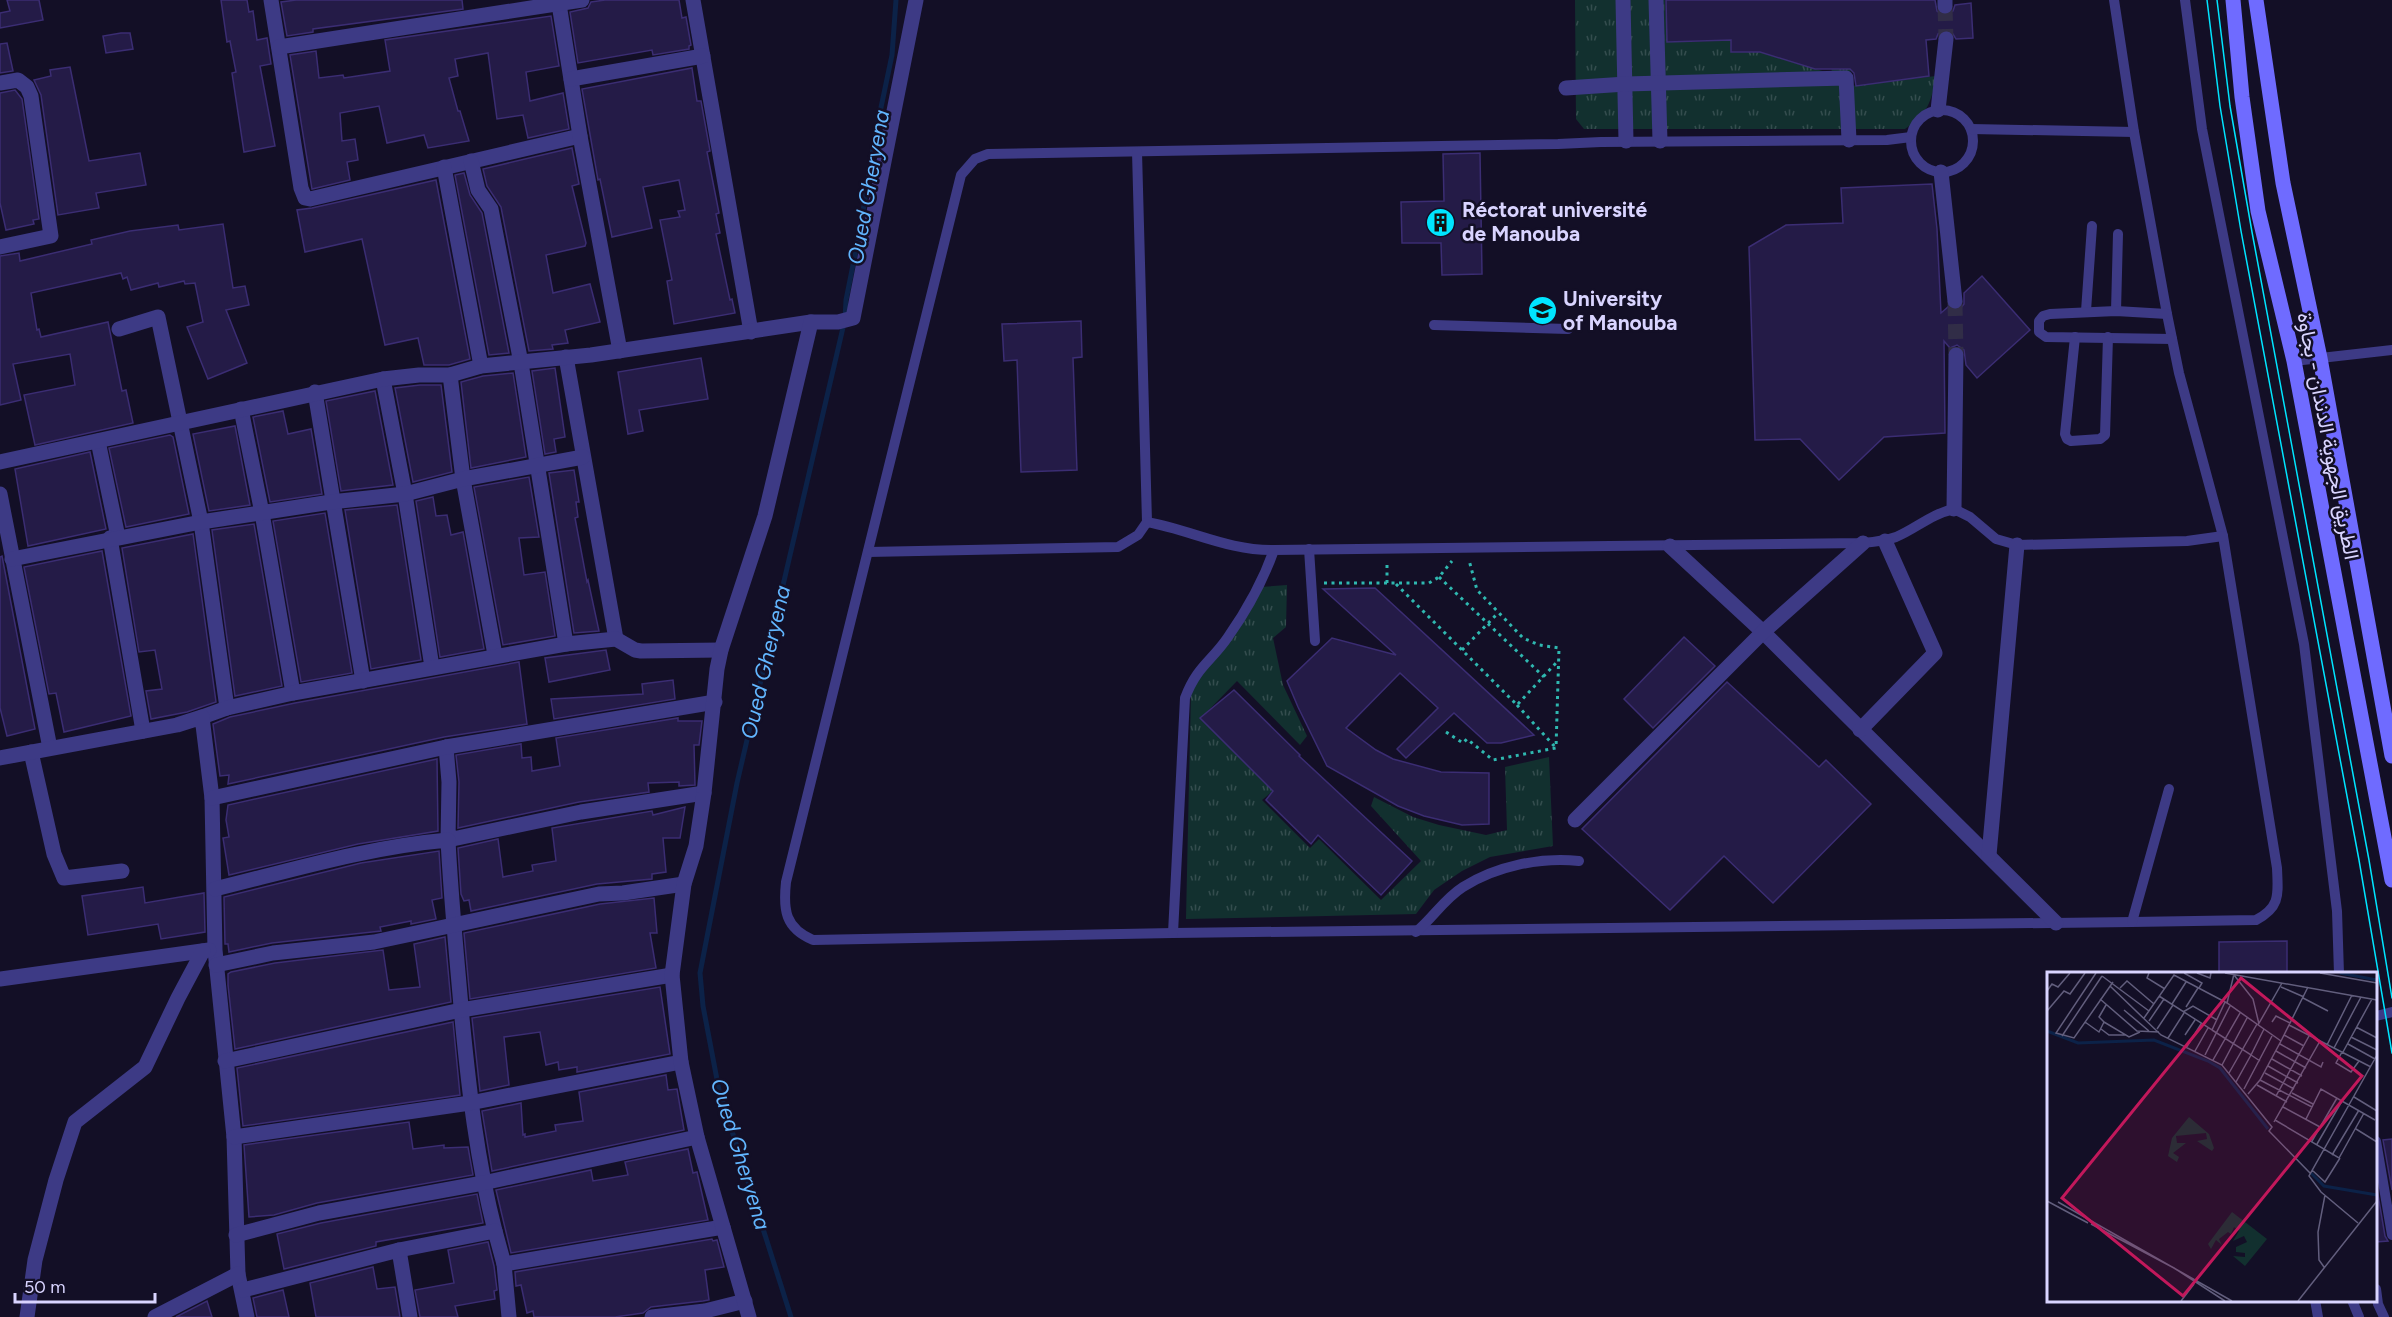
<svg xmlns="http://www.w3.org/2000/svg" width="2392" height="1317" viewBox="0 0 2392 1317" font-family="Figtree,Vazirmatn,sans-serif">
  <style>
    .park { fill: url(#park-tufts) }
    .lines { fill: none; stroke-linecap: round; stroke-linejoin: round }
    .stream { stroke: #0c2248; stroke-width: 5 }
    .building { fill: #241b47; stroke: #3b2d73; stroke-width: 1.5 }
    .street-tunnel { stroke: #312d47; stroke-width: 15; stroke-dasharray: 15 8; stroke-linecap: butt }
    .path { stroke: #2fb8b0; stroke-width: 3; stroke-dasharray: 3 4.5; stroke-linecap: butt }
    .lane { stroke: #3d3a85; stroke-width: 10 }
    .street { stroke: #3d3a85; stroke-width: 15 }
    .secondary { stroke: #6f6bff; stroke-width: 15 }
    .tram { stroke: #00e5ff; stroke-width: 1.5 }
    .labels { text-anchor: middle; stroke-width: 5; stroke-linejoin: round; paint-order: stroke }
    .poi-label { font-size: 21px; font-weight: bold; fill: #d9d4ff; stroke: #130f26; text-anchor: start }
    .street-label { font-size: 21px; fill: #d9d4ff; stroke: #130f26 }
    .water-label { font-size: 22px; font-style: italic; fill: #62b6ff; stroke: #130f26 }
    .inset-river { fill: none; stroke: #0c2248; stroke-width: 3 }
    .inset-road { fill: none; stroke: #625e7d; stroke-width: 1.5 }
    .view { fill: #c2185b; fill-opacity: 0.15; stroke: #c2185b; stroke-width: 3 }
    .inset-edge { fill: none; stroke: #d9d4ff; stroke-width: 3 }
  </style>
  <defs>
    <pattern id="park-tufts" width="24" height="20" patternUnits="userSpaceOnUse" patternTransform="scale(1.5)"><rect width="24" height="20" fill="#12302f"/><path d="M3 7l-1-3M5 7V3M7 7l1-3M15 17l-1-3M17 17v-4M19 17l1-3" fill="none" stroke="#344d4e"/></pattern>
  </defs>
  <rect width="100%" height="100%" fill="#130f26"/>
  <g class="park">
    <path d="M1575,0H1665L1667,42L1718,41L1717,14L1730,15L1731,52H1760L1832,74L1827,20L1849,19L1851,86L1936,76C1931,104 1928,112 1905,129H1584L1576,119Z"/>
    <path d="M1287,585L1286,627L1273,638L1283,685L1307,736L1300,745L1237,681L1201,718L1273,791L1262,800L1310,848L1319,839L1381,900L1421,861L1371,806L1374,797L1413,817L1439,825L1486,835L1507,830L1505,767L1549,757L1553,846L1490,857L1462,871L1434,890L1416,914L1186,919L1191,691L1261,587Z"/>
  </g>
  <g class="lines">
    <path class="stream" d="M791,1317L719,1090L703,1006L700,973L737,783L845,319L846,300L860,230L875,136L892,55L896,0"/>
  </g>
  <g class="building">
    <path d="M7,0H39L43,20L0,28V13L10,11Z"/>
    <path d="M221,0H247L249,12L253,11L257,40L267,38L271,64L260,66L275,146L244,152L232,73L236,72L230,41L227,42Z"/>
    <path d="M296,0H462L463,9L313,29V32L287,36L281,2Z"/>
    <path d="M605,0H679L682,18L686,17L691,45L689,46V49L653,55L652,50L578,63L570,12L588,8L591,2Z"/>
    <path d="M1666,0H1935L1937,11L1944,16L1953,11L1955,5L1971,3L1973,38L1956,39L1951,31L1943,30L1938,34L1936,39L1926,40L1929,76L1856,86L1854,73L1850,69H1815L1760,52H1731V40L1667,42Z"/>
    <path d="M551,16L559,66L526,72L530,101L563,93L569,129L528,138L523,115L497,119L488,53L455,59L458,76L449,78L458,111H460L469,141L428,148L424,135L387,143L379,106L340,113L342,141L355,139L358,160L347,162L350,180L312,189L290,55L316,51L319,78L343,75L344,78L390,71L385,40Z"/>
    <path d="M121,33H130L133,49L106,53L103,36Z"/>
    <path d="M7,43L13,71L0,73V44Z"/>
    <path d="M70,67L89,161L140,153L146,185L96,193L99,208L58,215L41,95L34,80L51,76L50,70Z"/>
    <path d="M692,68L697,101H701L710,151L707,152L719,213L716,214L720,233L716,234L730,300L732,299L735,313L674,324L667,281L672,280L660,220L680,217L678,211L685,210L679,180L643,187L652,228L612,237L600,179L598,180L582,89Z"/>
    <path d="M15,90L22,99L39,219L33,220L34,224L6,230L0,203V93Z"/>
    <path d="M572,148L579,184L572,186L586,243L585,246L546,255L553,293L590,284L600,322L565,330L568,343L552,345L553,349L529,351L501,207L487,186L483,169Z"/>
    <path d="M1480,153L1482,274L1442,275L1441,243H1402L1401,202L1444,201L1443,154Z"/>
    <path d="M464,173L470,195L482,213L509,353L489,355L455,175Z"/>
    <path d="M436,180L470,359L449,365H424L418,338L385,345L362,239L305,252L297,210L312,208Z"/>
    <path d="M1932,184L1937,229L1941,313L1948,307L1955,311L1961,308L1964,304V293L1982,276L2030,330L1977,378L1966,365L1964,350L1957,345L1950,348L1944,341L1945,433L1884,437L1839,480L1800,439L1755,440L1749,247L1786,225L1843,223L1841,188Z"/>
    <path d="M223,224L233,288L245,286L249,305L226,310L247,363L208,379L187,327L203,322L195,283L185,284L184,281L159,287L158,283L131,290L127,277L123,279L121,273L31,293L37,330L39,329L41,337L108,322L122,391L126,390L133,423L35,445L24,395L75,385L70,354L13,364L21,400L0,405V256L19,253L20,261L92,244L91,240L130,231L178,225L179,230Z"/>
    <path d="M1081,321L1082,357L1073,358L1077,470L1021,472L1017,360L1004,361L1002,324Z"/>
    <path d="M701,358L708,399L639,410L643,431L628,434L618,372Z"/>
    <path d="M555,368L565,437L554,439L556,452L545,454L532,371Z"/>
    <path d="M513,373L526,457L471,468L461,382L483,376Z"/>
    <path d="M420,385H441L452,472L413,482L395,388Z"/>
    <path d="M375,391L393,485L341,491L326,401Z"/>
    <path d="M283,411L288,434L311,429L322,494L270,502L253,417Z"/>
    <path d="M235,426L250,505L209,511L193,434Z"/>
    <path d="M170,435L173,437L189,514L126,527L109,448Z"/>
    <path d="M90,452L106,529L28,546L15,469Z"/>
    <path d="M574,470L579,502H576L578,517L575,518L587,582L588,580L599,631L574,633L549,473Z"/>
    <path d="M529,477L539,537L519,538L524,575L545,572L555,636L503,645L474,487Z"/>
    <path d="M433,497L436,516L447,515L451,535L463,532L484,649L440,657L416,501Z"/>
    <path d="M397,505L421,660L371,669L345,510Z"/>
    <path d="M325,513L352,673L301,682L273,521Z"/>
    <path d="M254,524L282,686L235,696L212,530Z"/>
    <path d="M193,534L216,702L187,712L151,719L146,691L162,689L155,650L139,652L122,548Z"/>
    <path d="M102,551L131,716L64,732L56,693L49,694L24,567Z"/>
    <path d="M2,556L35,729L7,736L0,708V557Z"/>
    <path d="M1375,588L1534,735L1501,743H1487L1454,713L1406,758L1397,749L1438,708L1400,673L1346,728L1376,750L1393,759L1441,772L1489,773V824L1462,825L1424,816L1398,806L1327,766L1298,707L1287,681L1332,638L1396,655L1323,589Z"/>
    <path d="M1684,637L1715,666L1653,728L1624,699Z"/>
    <path d="M606,650L610,670L549,682L545,658Z"/>
    <path d="M519,662L527,724L444,737L228,784L229,775L220,776L213,724L230,717L295,703Z"/>
    <path d="M673,680L675,699L554,719L551,699L643,694L642,684Z"/>
    <path d="M1727,682L1819,767L1826,760L1871,804L1773,903L1724,856L1670,910L1582,829Z"/>
    <path d="M1234,690L1300,755L1299,756L1412,861L1381,895L1318,835L1311,844L1266,800L1273,791L1200,718Z"/>
    <path d="M678,718V721H702L699,745H694L695,785L679,786V782L648,783L649,792L579,802L458,828L459,782L456,755L521,744L522,758L531,757L532,771L560,766L556,738Z"/>
    <path d="M437,759L438,831L358,844L229,875L223,838L229,837L226,820L228,805Z"/>
    <path d="M685,807L680,838H663L666,872L652,874V879L597,884L471,911L469,900L464,901L461,894L458,848L498,839L503,877L533,871L532,865L556,861L552,828L652,811L653,815Z"/>
    <path d="M439,851L442,898L432,900L436,919L411,924V921L380,927L381,931L372,932L272,943L229,952L228,944H225L224,897L361,863Z"/>
    <path d="M143,887L145,903L204,893L205,932L161,939L158,924L88,935L82,896Z"/>
    <path d="M654,898L657,933H650L656,968L470,999L464,933L600,904Z"/>
    <path d="M445,937L451,1002L235,1049L228,985V974L231,972L275,963L383,950L389,990L420,987L414,944Z"/>
    <path d="M2287,941V974H2219V942Z"/>
    <path d="M660,987L670,1054L577,1072V1067L559,1070L558,1062L546,1065L540,1032L504,1037L509,1085L480,1091L472,1018Z"/>
    <path d="M453,1022L460,1095L243,1126L237,1068Z"/>
    <path d="M666,1075L668,1090L677,1089L684,1130L492,1171L482,1111L521,1103L523,1135L525,1134V1137L556,1131L555,1125L583,1121L579,1092Z"/>
    <path d="M409,1122L413,1149L444,1145V1148L468,1147L473,1175L317,1203L274,1215L249,1217L244,1145Z"/>
    <path d="M2392,1139V1190L2383,1140Z"/>
    <path d="M688,1149L693,1173L697,1172L708,1220L511,1253L496,1190L591,1170L593,1181L628,1175L625,1162Z"/>
    <path d="M2376,1183L2385,1236L2388,1241L2376,1242Z"/>
    <path d="M477,1194L483,1223L376,1242V1246L284,1269L277,1234L321,1223Z"/>
    <path d="M712,1239L713,1241L717,1240L724,1267L705,1270L709,1300L703,1301L651,1307L643,1313L615,1317H534L533,1311L527,1313L521,1285L516,1286L515,1272Z"/>
    <path d="M488,1242L494,1266L497,1290L494,1291L495,1299L455,1306L458,1317H420L415,1290L454,1283L448,1250Z"/>
    <path d="M373,1267L377,1289L395,1287L400,1317H316L310,1283Z"/>
    <path d="M283,1290L289,1317H257L253,1298Z"/>
    <path d="M207,1301L212,1317H176Z"/>
  </g>
  <g class="lines">
    <g class="street-tunnel">
      <path d="M1945,6L1946,39"/>
      <path d="M1955,301L1956,355"/>
    </g>
    <g class="path">
      <path d="M1439,577L1544,677"/>
      <path d="M1324,583H1429L1439,577L1452,561"/>
      <path d="M1387,583V563"/>
      <path d="M1396,584L1517,705L1557,662"/>
      <path d="M1462,650L1498,613"/>
      <path d="M1517,705L1556,748"/>
      <path d="M1446,732L1463,743L1467,739L1493,760L1556,748L1559,648L1539,645L1523,638L1477,590L1469,560"/>
    </g>
    <g class="lane">
      <path d="M2185,0L2202,129L2304,644L2337,911L2339,974"/>
      <circle cx="1942" cy="141" r="31"/>
      <path d="M1971,129L2134,132"/>
      <path d="M1911,137L1887,140L1601,142L1558,144L988,154L975,159L961,175L786,882C783,910 785,928 813,940L1173,933L2132,922L2256,920C2281,907 2278,894 2277,868L2223,536L2179,373L2167,314L2134,132L2114,0"/>
      <path d="M1137,152L1147,522"/>
      <path d="M2086,311L2092,226"/>
      <path d="M2116,311L2118,234"/>
      <path d="M2167,314L2116,311L2050,314L2043,316L2039,321V332L2046,337L2172,339"/>
      <path d="M1434,325L1568,329"/>
      <path d="M2075,337L2065,434L2067,439L2071,441L2100,439L2105,435L2108,337"/>
      <path d="M2294,361L2392,350"/>
      <path d="M1309,549L1315,641"/>
      <path d="M868,552L1118,547L1138,535L1147,522C1191,530 1229,551 1274,550"/>
      <path d="M2132,922L2169,789"/>
      <path d="M1416,932C1433,918 1444,899 1463,887C1496,866 1540,857 1579,861"/>
      <path d="M1173,933L1185,698C1197,666 1211,662 1228,637C1247,610 1263,581 1274,550L1863,543C1874,542 1885,541 1896,537C1917,528 1931,514 1954,509L1970,517L1996,539L2017,545L2187,541L2223,536"/>
      <path d="M2376,1016L2392,1012"/>
      <path d="M2376,1141L2392,1235"/>
      <path d="M2376,1289L2378,1304L2384,1317"/>
      <path d="M2315,1300L2318,1317"/>
      <path d="M2352,1300L2359,1317"/>
    </g>
    <g class="street">
      <path d="M271,0L301,188L305,198L310,199L580,136"/>
      <path d="M693,0L751,332"/>
      <path d="M1623,0L1626,141"/>
      <path d="M1656,0L1660,141"/>
      <path d="M1945,0V6"/>
      <path d="M559,4L580,136L620,351"/>
      <path d="M279,47L582,0"/>
      <path d="M571,79L703,56"/>
      <path d="M0,83L18,80L27,87L31,96L51,236L0,247"/>
      <path d="M1566,88L1626,84L1846,78L1849,140"/>
      <path d="M1938,110L1946,39"/>
      <path d="M471,161L478,190L491,209L521,363L566,644"/>
      <path d="M444,167L481,366"/>
      <path d="M1941,172L1955,301"/>
      <path d="M119,329L158,317L201,522L227,708"/>
      <path d="M566,357L616,639"/>
      <path d="M450,375L463,479L495,655"/>
      <path d="M383,379L405,494L432,667"/>
      <path d="M315,392L363,681"/>
      <path d="M241,409L262,513L293,693"/>
      <path d="M98,441L118,537"/>
      <path d="M0,462L383,379L419,375H450L481,366L591,355L811,322"/>
      <path d="M0,494L50,748"/>
      <path d="M1954,509L1956,355"/>
      <path d="M110,538L143,731"/>
      <path d="M1670,546L1763,632L2056,923"/>
      <path d="M12,559L201,522L331,502L405,494L463,479L583,457"/>
      <path d="M202,717L227,708L293,693L566,644L616,639L635,650L641,651L721,650"/>
      <path d="M1860,730L1935,653L1885,541"/>
      <path d="M446,747L449,782L448,840L581,812L704,793"/>
      <path d="M31,752L54,854L64,878L122,871"/>
      <path d="M0,758L177,725L202,717L212,798L215,950L234,1137L238,1274L247,1317"/>
      <path d="M212,798L446,747L715,702"/>
      <path d="M1575,820L1763,632L1863,543"/>
      <path d="M1989,855L2017,545"/>
      <path d="M215,889C292,870 368,847 448,840C451,900 457,959 462,1018C469,1090 477,1161 495,1231"/>
      <path d="M216,965L273,953L374,942L599,894L623,893L684,884"/>
      <path d="M0,979L209,950"/>
      <path d="M225,1061L461,1010L672,975"/>
      <path d="M234,1137L470,1103L681,1062"/>
      <path d="M236,1235L319,1213L483,1183L697,1137"/>
      <path d="M399,1250L410,1317"/>
      <path d="M504,1264L723,1227"/>
      <path d="M243,1290L399,1250L495,1231L504,1264L509,1317"/>
      <path d="M27,1317L35,1260L56,1180L75,1122L145,1067L178,998L203,951"/>
      <path d="M155,1317L238,1274"/>
      <path d="M652,1317L705,1311L745,1301"/>
      <path d="M749,1317L697,1137L681,1062L672,975L684,884L696,846L704,793L717,669L721,650L765,516L811,322H838L853,318L916,0"/>
    </g>
    <g class="secondary">
      <path d="M2233,0L2242,97L2258,211L2294,361L2392,880"/>
      <path d="M2256,0L2283,183L2320,358L2392,756"/>
    </g>
    <g class="tram">
      <path d="M2207,0L2220,106L2241,231L2359,860L2392,1053"/>
      <path d="M2217,0L2230,106L2252,232L2369,860L2392,998"/>
    </g>
  </g>
  <defs>
    <symbol id="building-disc" viewBox="-11 -11 22 22"><circle r="9.5" fill="#00e5ff" stroke="#130f26"/><path d="M-4-6H4V6H1V3H-1V6H-4ZM-2.5-4.3h1.7v1.8h-1.7ZM.8-4.3h1.7v1.8H.8ZM-2.5-1h1.7V.8h-1.7ZM.8-1h1.7V.8H.8Z" fill="#111"/></symbol>
    <symbol id="university-disc" viewBox="-11 -11 22 22"><circle r="9.5" fill="#00e5ff" stroke="#130f26"/><path d="M0-5L7-2L0 1L-7-2ZM-4 1L0 2.5L4 1V4Q0 6-4 4Z" fill="#111"/></symbol>
  </defs>
  <g fill-rule="evenodd">
    <use href="#building-disc" x="1424" y="206" width="33" height="33"/>
    <use href="#university-disc" x="1526" y="294" width="33" height="33"/>
  </g>
  <g class="labels">
    <g class="poi-label">
      <text x="1462" y="217">Réctorat université<tspan x="1462" dy="24">de Manouba</tspan></text>
      <text x="1563" y="306">University<tspan x="1563" dy="24">of Manouba</tspan></text>
    </g>
    <g class="street-label">
      <text transform="translate(2328 436) rotate(79)" y="7">الطريق الجهوية الدندان - بجاوة</text>
    </g>
    <g class="water-label">
      <text transform="translate(868 187) rotate(-80)" y="8">Oued Gheryena</text>
      <text transform="translate(765 662) rotate(-77)" y="8">Oued Gheryena</text>
      <text transform="translate(741 1154) rotate(73)" y="8">Oued Gheryena</text>
    </g>
  </g>
  <g transform="translate(2047 972)">
    <rect width="330" height="330" fill="#130f26"/>
    <path d="M142,145L162,162L167,176L165,179L150,169L160,167L159,161L129,164L130,171H139L126,181L132,185L130,190L121,184L125,166ZM185,240L220,267L198,294L186,284L198,285V281L189,280V275L200,270L197,264L186,269L192,259L187,255L184,262L181,260L172,267L175,273L169,268L164,277L161,272Z" fill="#12302f"/>
    <path class="inset-river" d="M293,1L330,8M0,59L31,71L107,68L161,89L173,96L221,157M264,201L277,214L330,223"/>
    <path class="inset-road" d="M49,1L9,61L27,66L66,10M102,1L100,6L118,17M137,1L155,11L152,16M150,1L163,6L164,1M178,1L330,28M273,1L330,11M187,3L206,27L212,52M55,4L102,39M63,14L114,63L175,93L225,155L222,159L263,201M234,15L257,25M73,16L80,9L107,32M0,19L5,12L11,15L23,1M112,24L165,58L178,30M256,26L281,39M53,27L90,59L112,60M180,31L187,2M125,32L139,10M139,35L151,16M77,38L102,59M0,39L17,19L23,22L38,1M136,40L146,34L170,48M97,46L127,3L180,31L234,69L261,15M102,49L117,27M38,50L52,60L57,50L52,45L59,33M57,50L82,65L93,60M225,50L229,44L243,51M211,53L235,11M242,53L324,95M309,55L330,66M54,57L62,63H79M110,57L126,33M165,58L204,83L217,57M138,63L148,48M237,63L257,74M15,64L55,4M304,65L330,78M121,66L137,41M233,72L274,95L276,90M301,72L328,87M280,73L305,23M139,76L154,52M287,76L314,25M148,79L161,56M229,79L259,96M295,80L289,91L304,100L312,89M296,80L325,27M158,83L183,34M225,87L255,104M166,88L193,41M175,93L200,46M221,94L251,111M182,101L210,52M218,101L247,117M213,108L265,135M189,110L204,83L213,89M210,113L240,130M197,117L225,64M245,121L266,132M201,122L213,108L234,69M229,124L262,64M307,125L330,139M236,135L273,155M259,147L274,117L328,148M228,148L292,186L317,141M227,150L273,69M309,157L330,170M265,169L290,126M270,172L295,129M285,183L312,138M265,198L278,210L293,186M0,229L41,251M11,230L185,329M311,251L274,220L262,204L330,83M44,252L127,296L178,329M277,295L272,288L271,260L278,223M134,329L147,312M251,329L330,229"/>
    <path class="view" d="M194,6L315,104L136,324L15,226Z"/>
    <rect width="330" height="330" class="inset-edge"/>
  </g>
  <path d="M15 1293v9h140v-9" fill="none" stroke="#d9d4ff" stroke-width="3"/>
  <text x="24" y="1293" font-size="18" fill="#d9d4ff" stroke="#130f26" stroke-width="4.5" paint-order="stroke">50 m</text>
</svg>
